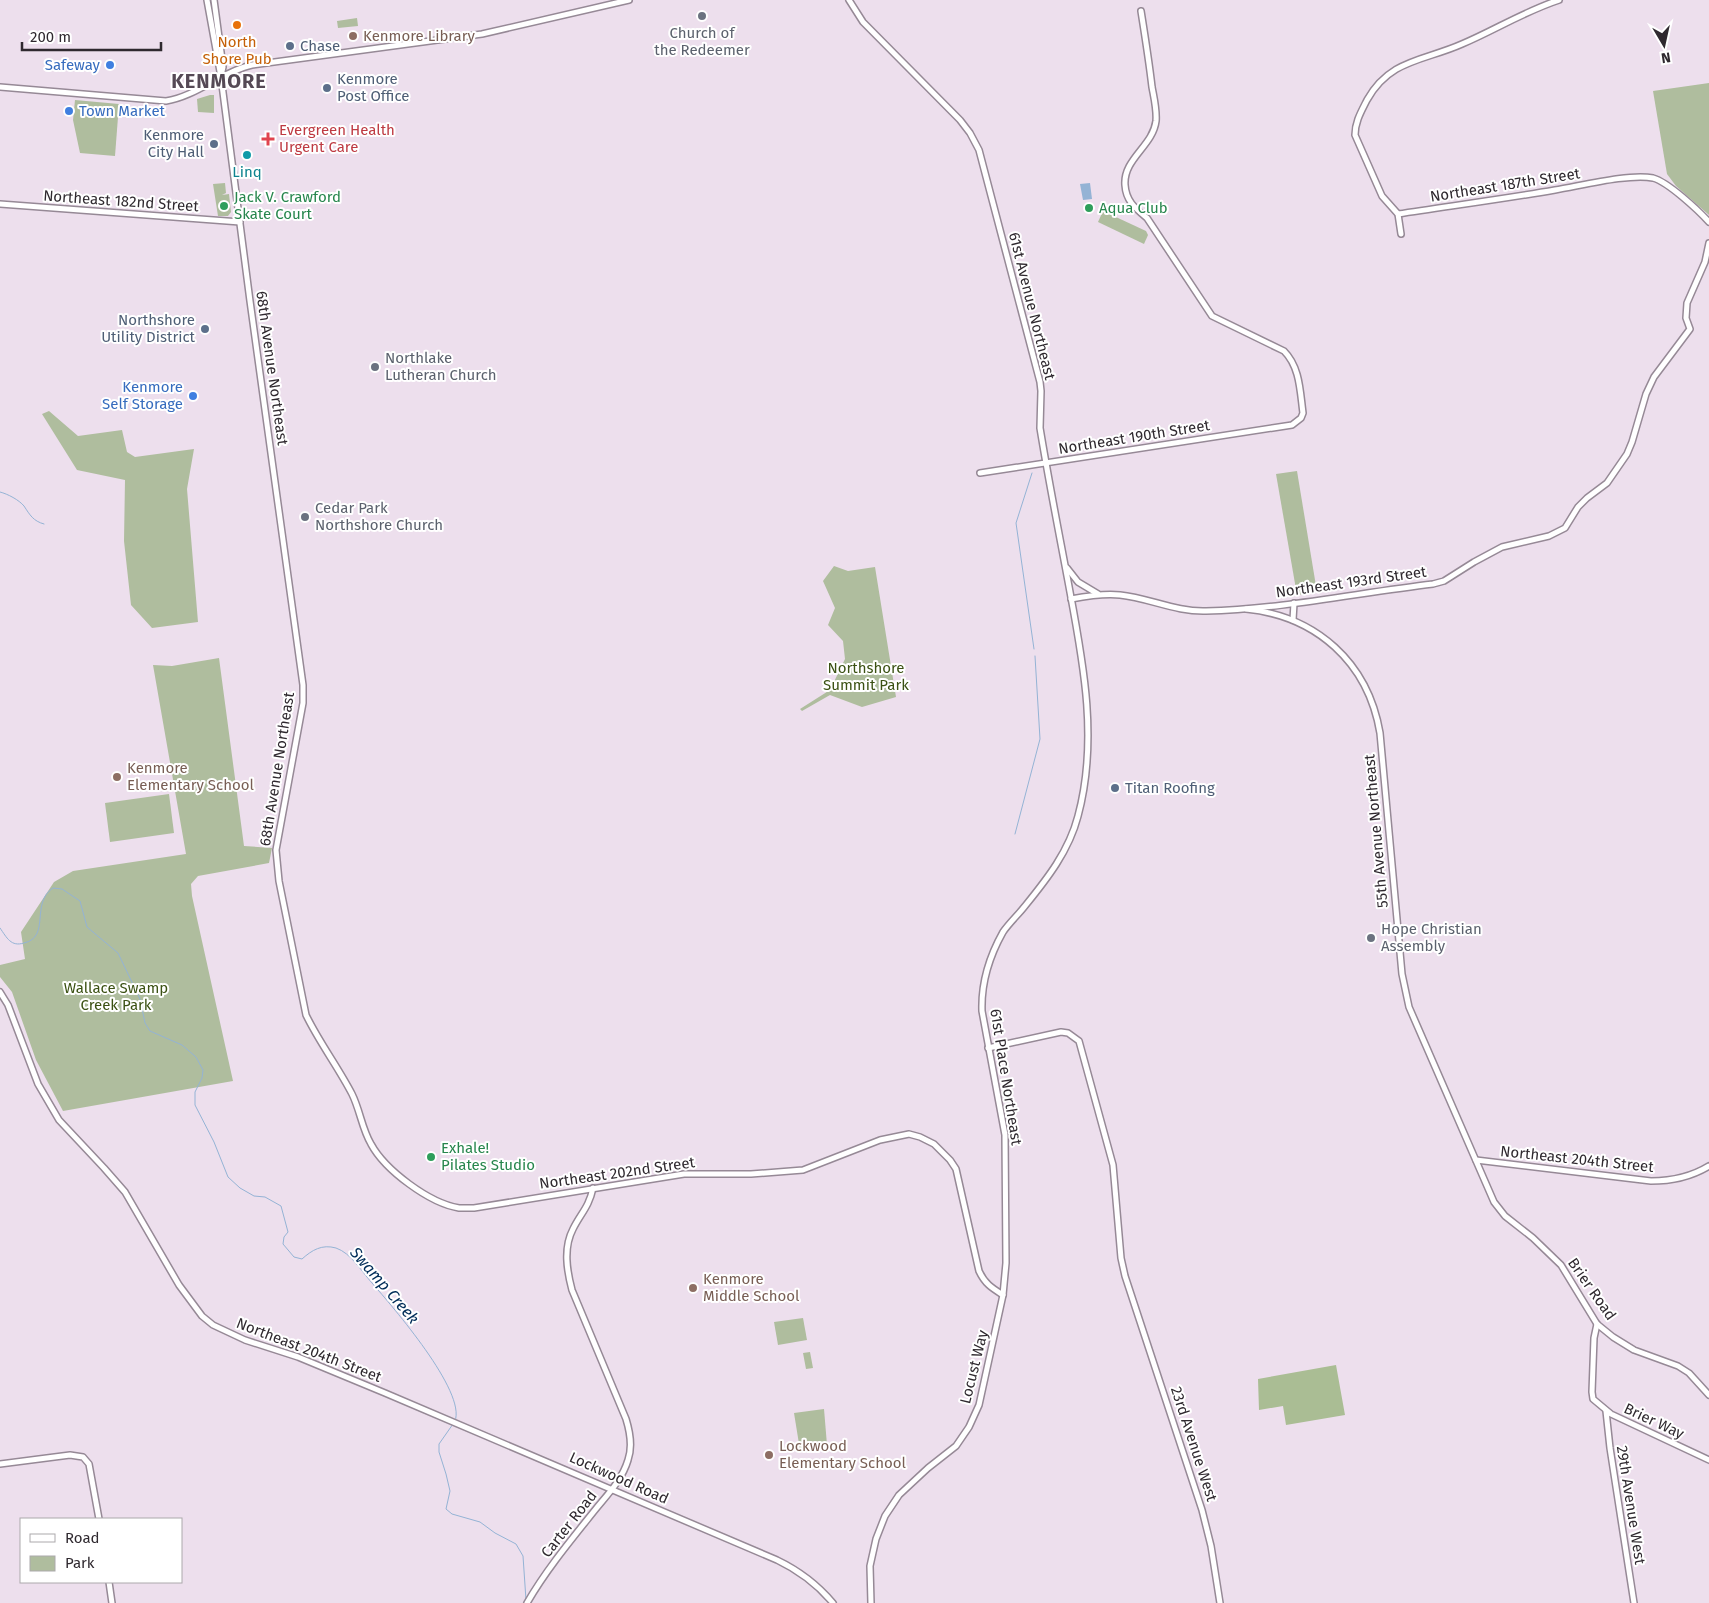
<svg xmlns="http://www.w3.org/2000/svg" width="1709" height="1603" viewBox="0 0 1709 1603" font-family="'Fira Sans',sans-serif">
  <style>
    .green { fill: #afbd9e }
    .forest { fill: #aabd94 }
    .water { fill: #94b3d5 }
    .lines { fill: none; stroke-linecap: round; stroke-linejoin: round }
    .stream { stroke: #94b3d5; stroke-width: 1 }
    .secondary-casing { stroke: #968996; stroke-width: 8 }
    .secondary { stroke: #fff; stroke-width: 5 }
    .worship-dot { fill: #6b7280; stroke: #fff; stroke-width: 2 }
    .food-dot { fill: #e8710a; stroke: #fff; stroke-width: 2 }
    .education-dot { fill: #8d6e63; stroke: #fff; stroke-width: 2 }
    .service-dot { fill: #5c6f8a; stroke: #fff; stroke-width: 2 }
    .shop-dot { fill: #3f7fe0; stroke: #fff; stroke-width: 2 }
    .health-dot { fill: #e0444e; stroke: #fff; stroke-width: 2 }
    .culture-dot { fill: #0f9aa8; stroke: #fff; stroke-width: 2 }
    .leisure-dot { fill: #2e9e5b; stroke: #fff; stroke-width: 2 }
    .labels { text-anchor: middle; stroke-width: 4; stroke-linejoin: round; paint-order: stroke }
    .worship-label { font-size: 15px; fill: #5b616d; stroke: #fff; text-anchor: start }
    .education-label { font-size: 15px; fill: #785e54; stroke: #fff; text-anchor: start }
    .food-label { font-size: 15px; fill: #c56008; stroke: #fff }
    .service-label { font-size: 15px; fill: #4e5e75; stroke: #fff; text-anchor: start }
    .shop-label { font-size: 15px; fill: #366cbe; stroke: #fff; text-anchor: end }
    .health-label { font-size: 15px; fill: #be3a42; stroke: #fff; text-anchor: start }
    .culture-label { font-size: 15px; fill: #0d838f; stroke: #fff }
    .street-label { font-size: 15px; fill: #2f292f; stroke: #fff }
    .leisure-label { font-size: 15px; fill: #27864d; stroke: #fff; text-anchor: start }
    .park-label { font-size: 15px; fill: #3b5113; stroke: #fff }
    .water-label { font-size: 16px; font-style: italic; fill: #002d58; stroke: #fff }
    .district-label { font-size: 20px; font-weight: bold; letter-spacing: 1px; fill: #554955; stroke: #fff }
  </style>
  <rect width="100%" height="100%" fill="#eddfed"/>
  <g class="green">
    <path d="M357,18L358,26L338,28L337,21Z"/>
    <path d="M1709,83V215L1676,186L1667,174L1653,91Z"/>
    <path d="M210,95H214V113L198,112L197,99Z"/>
    <path d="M75,100L119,104L115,156L80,153L73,120Z"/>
    <path d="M225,183L226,193L222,195L229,194L231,212L228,216H218L213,184Z"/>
    <path d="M1103,211L1146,231L1148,235L1144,244L1098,222Z"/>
    <path d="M49,411L78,436L122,430L127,452L135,457L194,449L187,489L198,622L152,628L131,605L124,541L125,480L77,470L42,414Z"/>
    <path d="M1297,471L1317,592L1297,595L1276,474Z"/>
    <path d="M834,566L848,571L875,567L896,697L862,707L830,695L802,711L800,709L830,690L845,659L843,641L828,625L835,608L823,581Z"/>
    <path d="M219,658L244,846L272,848L269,863L198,876L191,884L192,896L233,1081L63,1111L36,1060L12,992L0,977V965L25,959L21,932L54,882L73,871L186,854L153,665L172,666Z"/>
    <path d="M169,794L174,833L110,842L105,803Z"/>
    <path d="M803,1318L807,1340L778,1345L774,1322Z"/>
    <path d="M810,1352L813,1368L806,1369L803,1353Z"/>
    <path d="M824,1409L827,1445L800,1450L794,1413Z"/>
  </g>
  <path class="forest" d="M1336,1365L1345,1415L1286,1425L1283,1406L1259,1410L1258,1379Z"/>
  <path class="water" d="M1090,183L1092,199L1083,200L1080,184Z"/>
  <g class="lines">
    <g class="stream">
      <path d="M1032,473L1016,523L1034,649"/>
      <path d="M0,492C8,494 19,500 24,506C30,515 33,521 44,524"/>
      <path d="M1015,834L1040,739L1035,656"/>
      <path d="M0,928C7,938 11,947 24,943C51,937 30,903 53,888L62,889L80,901L87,927L118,953L140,999L145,1023L150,1031L182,1045L196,1057L203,1070L202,1078L195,1092V1105L214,1142L228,1177L240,1188L254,1196L265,1197L281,1206L288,1232L284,1237L283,1244L294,1257L302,1259C312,1250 322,1244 336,1248C351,1253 362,1272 372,1283C392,1306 467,1392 455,1421"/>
      <path d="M453,1424L439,1444V1452L446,1474L450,1491L446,1509L452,1514L480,1522L495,1533L516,1544L523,1556L526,1600"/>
    </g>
    <defs>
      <g id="secondary">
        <path d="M207,0L221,77L250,301L303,685V703L276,850L279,881L306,1015C319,1042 338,1067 352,1094C360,1110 362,1129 371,1144C385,1170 429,1203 459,1208C464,1208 469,1208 474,1208L684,1174H751L803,1170L880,1140L909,1134L920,1137L934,1144L950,1160L956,1169L979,1271C985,1284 992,1288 1003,1295"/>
        <path d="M214,0L223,67L221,76"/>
        <path d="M849,0L863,22L960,120L970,133L979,150L1040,382L1041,391L1040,428C1049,483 1060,538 1070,592C1084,666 1098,742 1078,816C1069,851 1047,879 1025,906C1018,915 1009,923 1003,932C989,957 981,982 982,1011L1005,1135L1006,1263L1003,1295L979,1405L969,1427L956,1446L928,1468L899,1495L885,1516L876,1539L870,1566L871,1603"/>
        <path d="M0,87L166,101C197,96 221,72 252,65L482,34L629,0"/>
        <path d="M0,204L240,222"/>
        <path d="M1398,214C1450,206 1503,199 1555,190C1580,186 1630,173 1653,178C1668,182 1698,210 1709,222"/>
        <path d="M1401,234L1398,214L1382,196L1355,135C1355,122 1361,112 1367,100C1390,59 1424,61 1462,44C1495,30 1525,11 1559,0"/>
        <path d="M980,473L1292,425L1301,418L1303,413C1300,391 1300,367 1284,351L1212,316L1147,218C1135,208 1126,201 1125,185C1123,159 1153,146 1156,121C1157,110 1154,98 1152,87C1149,61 1145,36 1141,11"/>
        <path d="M1067,568L1078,582L1098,594"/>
        <path d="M1071,599C1087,596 1104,593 1120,595C1149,598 1176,612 1206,611C1282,609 1357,593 1433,584L1444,581L1474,562L1502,547L1549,536L1565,528L1578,507L1587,498L1607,483L1627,454L1632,442L1646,394L1654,377L1690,329L1686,318L1687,303L1705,262L1709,243"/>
        <path d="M1246,609C1316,616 1368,662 1380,733L1402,974L1409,1007L1494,1202L1505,1216L1533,1238L1561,1265L1597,1324L1613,1337L1634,1350L1678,1366L1689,1373L1709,1395"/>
        <path d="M1293,620L1294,603"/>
        <path d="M0,992L8,1005L38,1084L59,1120L104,1168L125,1192L179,1285L202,1316L213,1325L245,1340L298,1357L385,1393L777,1560C800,1571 817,1584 833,1603"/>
        <path d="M988,1048L1061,1032L1068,1033L1079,1041L1113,1165L1121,1258L1125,1276L1202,1510L1211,1546L1220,1603"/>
        <path d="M1476,1160L1651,1181C1672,1181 1691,1177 1709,1166"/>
        <path d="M1597,1324L1594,1338L1592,1392L1593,1399L1611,1414L1709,1460"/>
        <path d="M1606,1411L1610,1448L1634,1603"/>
        <path d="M0,1464L70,1455L83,1457L89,1464L99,1519"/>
        <path d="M109,1582L112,1603"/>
        <path d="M527,1603C546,1570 571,1540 595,1510C608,1494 622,1480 628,1460C633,1446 630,1432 626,1419L572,1290C567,1271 563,1248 573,1229C581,1213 589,1207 593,1188"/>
      </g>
    </defs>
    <use href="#secondary" class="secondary-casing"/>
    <use href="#secondary" class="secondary"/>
  </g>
  <g class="worship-dot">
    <circle cx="702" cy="16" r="5"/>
    <circle cx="375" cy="367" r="5"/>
    <circle cx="305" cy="517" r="5"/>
    <circle cx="1371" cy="938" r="5"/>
  </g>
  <circle class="food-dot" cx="237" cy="25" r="5"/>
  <g class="education-dot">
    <circle cx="353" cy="36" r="5"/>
    <circle cx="117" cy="777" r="5"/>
    <circle cx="693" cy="1288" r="5"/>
    <circle cx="769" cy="1455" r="5"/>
  </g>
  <g class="service-dot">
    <circle cx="290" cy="46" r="5"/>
    <circle cx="327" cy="88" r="5"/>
    <circle cx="214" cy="144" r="5"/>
    <circle cx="205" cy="329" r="5"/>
    <circle cx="1115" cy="788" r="5"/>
  </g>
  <g class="shop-dot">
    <circle cx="110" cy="65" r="5"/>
    <circle cx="69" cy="111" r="5"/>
    <circle cx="193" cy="396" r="5"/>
  </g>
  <path class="health-dot" d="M265.5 131.5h5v5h5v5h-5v5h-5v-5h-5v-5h5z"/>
  <circle class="culture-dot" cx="247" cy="155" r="5"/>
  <g class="leisure-dot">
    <circle cx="224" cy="206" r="5"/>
    <circle cx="1089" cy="208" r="5"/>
    <circle cx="431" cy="1157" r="5"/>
  </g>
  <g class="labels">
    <g class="worship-label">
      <text x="702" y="38" text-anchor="middle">Church of<tspan x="702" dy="17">the Redeemer</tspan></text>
      <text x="385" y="363">Northlake<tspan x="385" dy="17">Lutheran Church</tspan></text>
      <text x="315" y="513">Cedar Park<tspan x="315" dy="17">Northshore Church</tspan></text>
      <text x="1381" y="934">Hope Christian<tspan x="1381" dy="17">Assembly</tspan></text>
    </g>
    <g class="education-label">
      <text x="363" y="41">Kenmore Library</text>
      <text x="127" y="773">Kenmore<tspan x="127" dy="17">Elementary School</tspan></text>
      <text x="703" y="1284">Kenmore<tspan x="703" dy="17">Middle School</tspan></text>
      <text x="779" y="1451">Lockwood<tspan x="779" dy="17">Elementary School</tspan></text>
    </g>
    <g class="food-label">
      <text x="237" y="47">North<tspan x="237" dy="17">Shore Pub</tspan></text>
    </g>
    <g class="service-label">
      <text x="300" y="51">Chase</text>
      <text x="337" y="84">Kenmore<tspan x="337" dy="17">Post Office</tspan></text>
      <text x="204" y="140" text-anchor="end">Kenmore<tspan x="204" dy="17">City Hall</tspan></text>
      <text x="195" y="325" text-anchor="end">Northshore<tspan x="195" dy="17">Utility District</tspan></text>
      <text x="1125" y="793">Titan Roofing</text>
    </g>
    <g class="shop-label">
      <text x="100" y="70">Safeway</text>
      <text x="79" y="116" text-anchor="start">Town Market</text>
      <text x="183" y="392">Kenmore<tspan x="183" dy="17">Self Storage</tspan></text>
    </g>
    <g class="health-label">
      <text x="279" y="135">Evergreen Health<tspan x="279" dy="17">Urgent Care</tspan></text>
    </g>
    <g class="culture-label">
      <text x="247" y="177">Linq</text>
    </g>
    <g class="street-label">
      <text transform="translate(1505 185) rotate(-9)" y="5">Northeast 187th Street</text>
      <text transform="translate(121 201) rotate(4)" y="5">Northeast 182nd Street</text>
      <text transform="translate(1032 306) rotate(76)" y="5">61st Avenue Northeast</text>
      <text transform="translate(272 368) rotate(82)" y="5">68th Avenue Northeast</text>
      <text transform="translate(1134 437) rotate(-9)" y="5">Northeast 190th Street</text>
      <text transform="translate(1351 582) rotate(-8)" y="5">Northeast 193rd Street</text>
      <text transform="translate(277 769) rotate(-81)" y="5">68th Avenue Northeast</text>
      <text transform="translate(1376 831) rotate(-95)" y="5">55th Avenue Northeast</text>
      <text transform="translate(1006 1077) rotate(81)" y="5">61st Place Northeast</text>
      <text transform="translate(1577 1159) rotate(6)" y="5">Northeast 204th Street</text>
      <text transform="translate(617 1173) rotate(-8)" y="5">Northeast 202nd Street</text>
      <text transform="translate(1592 1289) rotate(55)" y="5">Brier Road</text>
      <text transform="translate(309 1350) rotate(21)" y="5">Northeast 204th Street</text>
      <text transform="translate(974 1367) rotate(-76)" y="5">Locust Way</text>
      <text transform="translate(1654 1421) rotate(25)" y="5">Brier Way</text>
      <text transform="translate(1194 1444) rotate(72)" y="5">23rd Avenue West</text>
      <text transform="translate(619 1478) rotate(24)" y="5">Lockwood Road</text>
      <text transform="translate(1631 1505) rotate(81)" y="5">29th Avenue West</text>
      <text transform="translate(569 1524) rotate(-52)" y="5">Carter Road</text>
    </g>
    <g class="leisure-label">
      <text x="234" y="202">Jack V. Crawford<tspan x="234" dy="17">Skate Court</tspan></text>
      <text x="1099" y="213">Aqua Club</text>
      <text x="441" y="1153">Exhale!<tspan x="441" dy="17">Pilates Studio</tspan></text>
    </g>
    <g class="park-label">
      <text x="866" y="673">Northshore<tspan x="866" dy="17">Summit Park</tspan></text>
      <text x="116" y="993">Wallace Swamp<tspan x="116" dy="17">Creek Park</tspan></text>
    </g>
    <g class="water-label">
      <text transform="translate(385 1285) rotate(49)" y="6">Swamp Creek</text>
    </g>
    <g class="district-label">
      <text x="219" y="88">KENMORE</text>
    </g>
  </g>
  <rect x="20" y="1518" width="162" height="65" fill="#ffffff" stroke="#aca9ac"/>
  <rect x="30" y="1534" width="25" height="8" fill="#ffffff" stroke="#aca9ac"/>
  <text x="65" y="1543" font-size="15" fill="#2f292f">Road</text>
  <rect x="30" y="1556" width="25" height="15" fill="#afbd9e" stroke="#aca9ac"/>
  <text x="65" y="1568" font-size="15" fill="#2f292f">Park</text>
  <g transform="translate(1664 45) rotate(171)" stroke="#ffffff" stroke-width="4" paint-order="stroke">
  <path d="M0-4L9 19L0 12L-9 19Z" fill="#2f292f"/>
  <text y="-8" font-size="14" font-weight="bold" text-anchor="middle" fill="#2f292f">N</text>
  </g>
  <path d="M22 42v8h139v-8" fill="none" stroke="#2f292f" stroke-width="2.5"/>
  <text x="30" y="42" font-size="15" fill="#2f292f" stroke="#ffffff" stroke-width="4" paint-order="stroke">200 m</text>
</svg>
